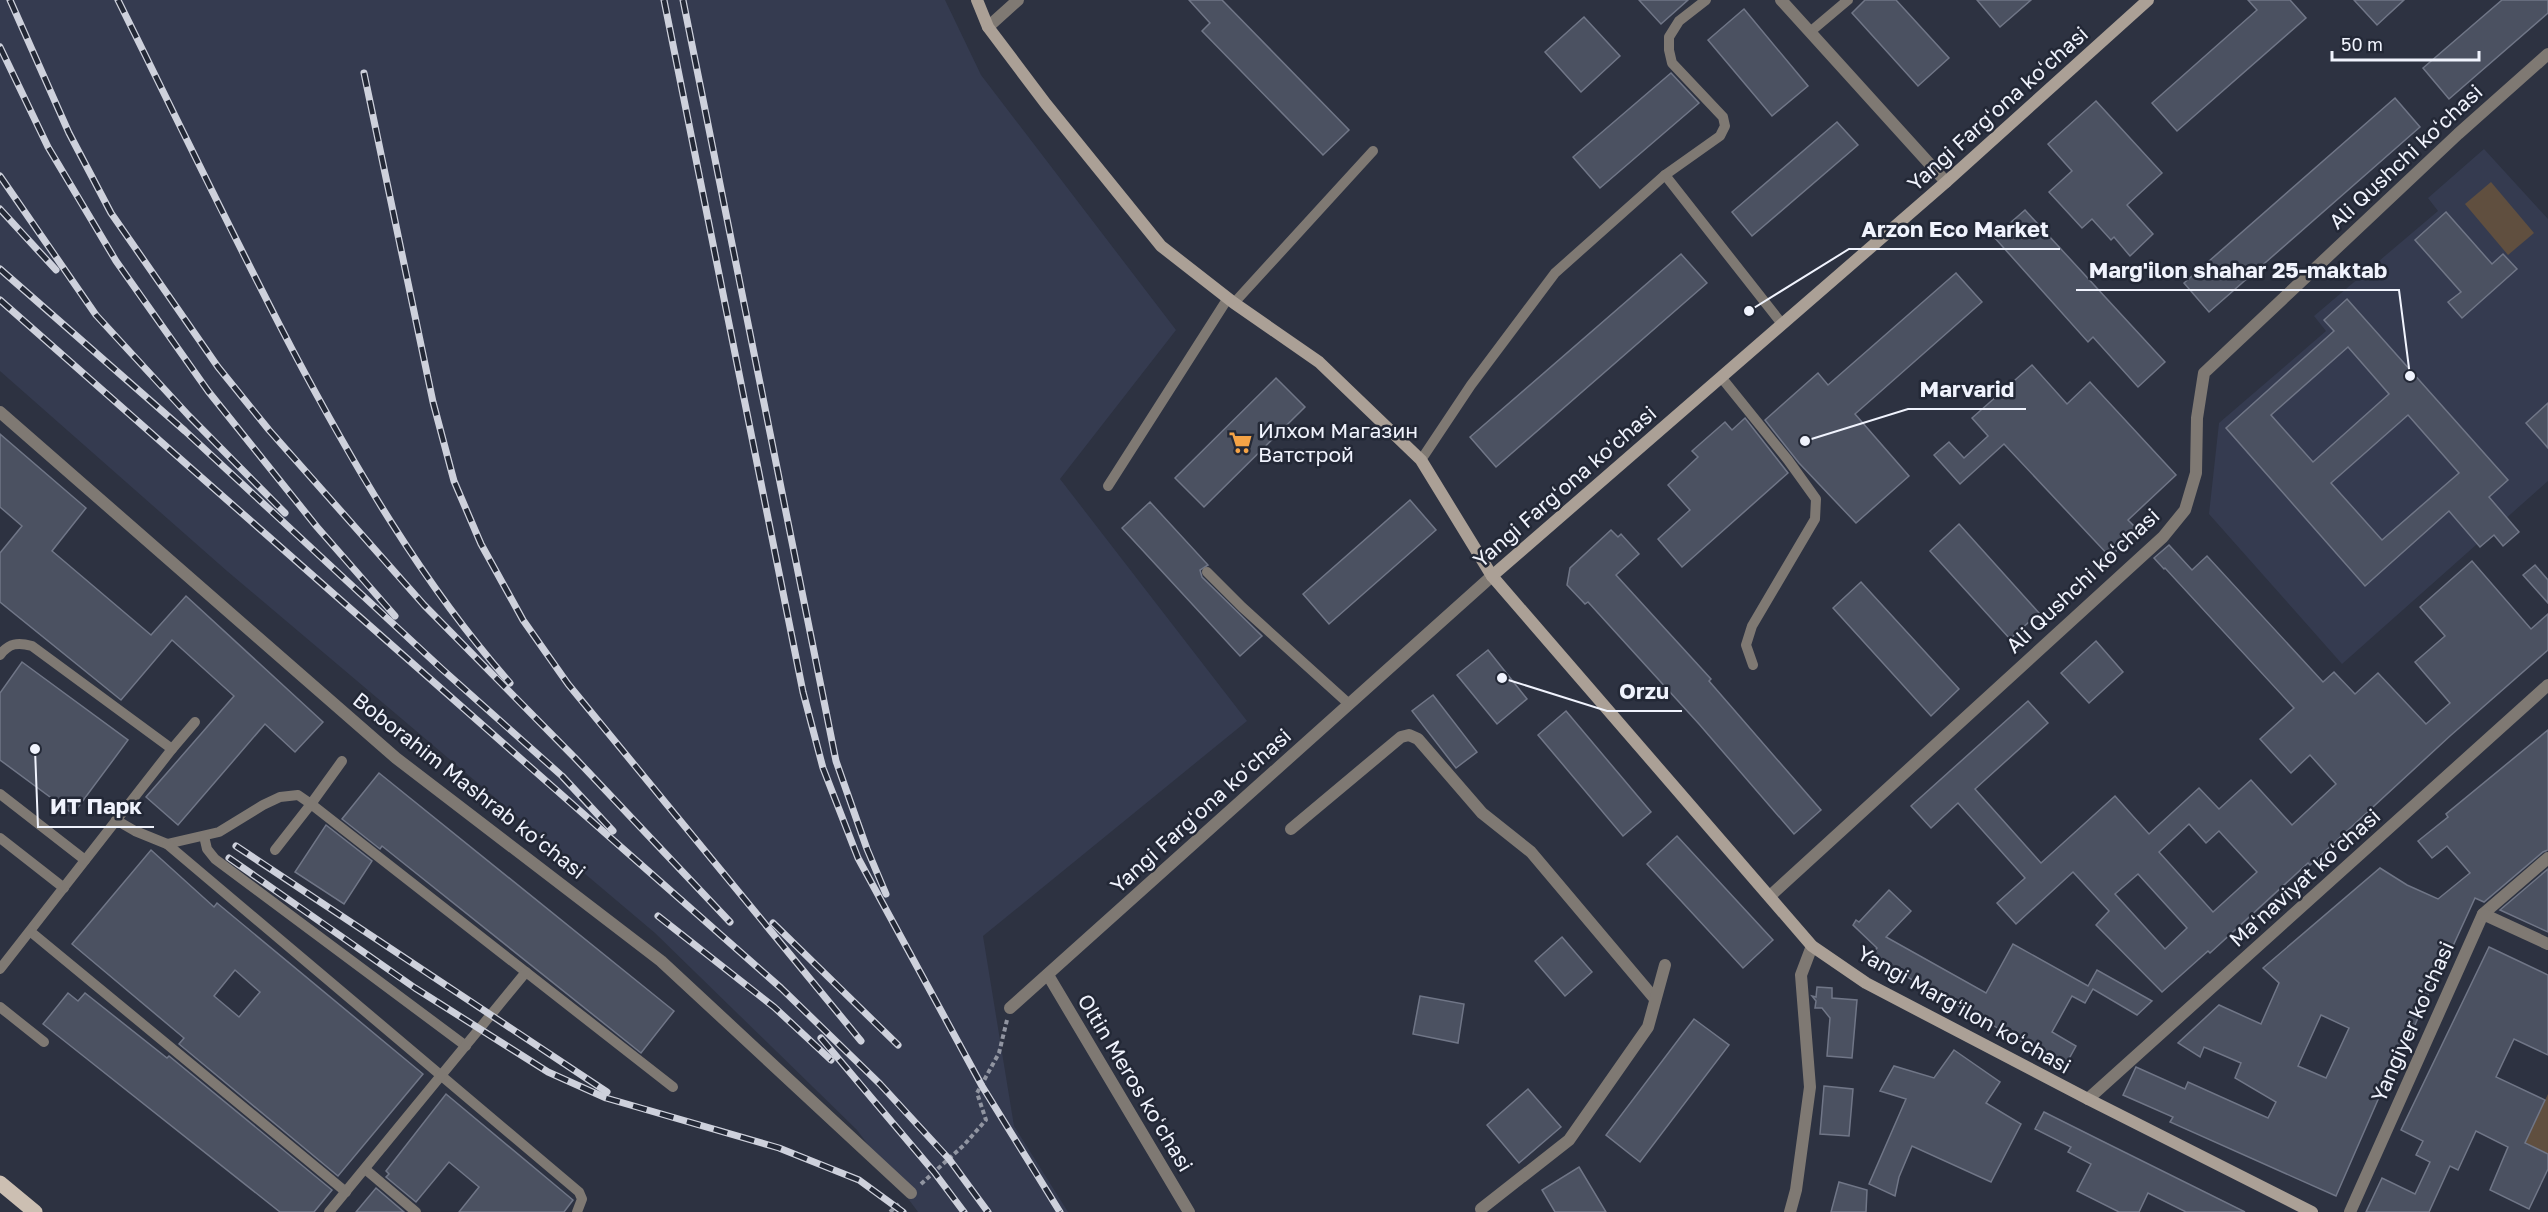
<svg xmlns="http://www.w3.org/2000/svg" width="2548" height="1212" viewBox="0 0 2548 1212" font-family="'Golos Text',sans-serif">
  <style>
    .built { fill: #353b50 }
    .green { fill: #604f3f }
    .building { fill: #4b5161; stroke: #707687; stroke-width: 1.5; fill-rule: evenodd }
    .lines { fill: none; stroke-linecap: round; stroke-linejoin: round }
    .path { stroke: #9195a1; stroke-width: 4; stroke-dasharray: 4.5 3; stroke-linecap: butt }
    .lane { stroke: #7f7973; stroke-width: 10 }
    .street { stroke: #7f7973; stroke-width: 12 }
    .secondary { stroke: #aba096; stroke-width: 12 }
    .primary { stroke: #ccbfb2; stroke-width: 15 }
    .rail-casing { stroke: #ced1dc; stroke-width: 7 }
    .rail { stroke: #232836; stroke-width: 4.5; stroke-dasharray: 14; stroke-linecap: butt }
    .labels { text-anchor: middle; stroke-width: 5; stroke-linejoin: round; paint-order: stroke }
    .street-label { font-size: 21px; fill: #f0f3fd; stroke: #232836 }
    .poi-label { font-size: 21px; fill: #f0f3fd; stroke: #232836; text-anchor: start }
    .leader { fill: none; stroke: #f0f3fd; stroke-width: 2 }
    .callout-dot { fill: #f0f3fd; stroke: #232836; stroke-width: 2 }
    .callout-label { font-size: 22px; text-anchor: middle; font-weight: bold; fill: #f0f3fd; stroke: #232836; stroke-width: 5; stroke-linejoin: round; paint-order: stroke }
  </style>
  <rect width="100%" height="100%" fill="#2d3241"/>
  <g class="built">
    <path d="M0,0H945L981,75L1176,330L1060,479L1247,721L983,936L1014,1126L1068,1212H918L857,1130L655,933L227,571L0,371Z"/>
    <path d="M2484,149L2548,219V481L2342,664L2209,514L2219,423L2326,331L2314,316L2438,211L2428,198Z"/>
  </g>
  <g class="green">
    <path d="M2491,182L2534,233L2508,255L2465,204Z"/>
    <path d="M2548,1094V1154L2525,1143Z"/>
  </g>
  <g class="building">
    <path d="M1189,0H1222L1349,130L1323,155L1202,31L1210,23Z"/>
    <path d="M1639,0H1688L1661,24Z"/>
    <path d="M1865,0H1896L1949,58L1918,86L1852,13Z"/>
    <path d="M1977,0H2031L2000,27Z"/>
    <path d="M2248,0H2290L2306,18L2177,131L2152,103L2257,10Z"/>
    <path d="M2354,0H2404L2377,25Z"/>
    <path d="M2502,0H2548V13L2449,99L2423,68Z"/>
    <path d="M1744,9L1808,86L1772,116L1708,40Z"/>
    <path d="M1584,17L1620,56L1581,92L1545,52Z"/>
    <path d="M1671,73L1699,103L1600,188L1573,157Z"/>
    <path d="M2395,98L2420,127L2209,312L2184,283Z"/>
    <path d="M2096,101L2162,173L2127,205L2153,234L2130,256L2114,237L2111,240L2092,219L2082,228L2049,192L2072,171L2048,144Z"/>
    <path d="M1837,122L1858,145L1752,236L1732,212Z"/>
    <path d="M2025,210L2165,362L2138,387L2093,337L2088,342L1994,237Z"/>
    <path d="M2446,212L2492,264L2503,254L2517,269L2462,318L2448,302L2461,292L2415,240Z"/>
    <path d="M1681,254L1707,283L1496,467L1470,437Z"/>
    <path d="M1956,273L1982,302L1855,414L1909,476L1856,523L1799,463L1765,420L1818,373L1828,385Z"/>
    <path d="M2347,299L2508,480L2489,497L2519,532L2503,546L2494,535L2480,547L2449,511L2365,586L2226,428L2334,331L2324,320ZM2348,347L2389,394L2313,462L2271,415ZM2408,415L2459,473L2382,540L2331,483Z"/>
    <path d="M2032,365L2067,404L2090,382L2176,475L2128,520L2138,530L2110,557L2004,444L1960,484L1934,455L1949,442L1964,458L1988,436L1972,418Z"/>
    <path d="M1276,378L1305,407L1204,507L1175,478Z"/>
    <path d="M2548,403V448L2526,423Z"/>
    <path d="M1745,418L1788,473L1682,567L1658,539L1690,510L1668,485L1698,457L1692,451L1725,422L1732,430Z"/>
    <path d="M0,434L86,508L52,551L151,635L186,596L323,722L295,752L265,724L178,825L146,797L234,696L172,640L121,700L0,602V553L22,526L0,507Z"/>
    <path d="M1410,500L1436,530L1329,624L1303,594Z"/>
    <path d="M1150,502L1208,565L1200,570L1202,577L1262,636L1240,656L1122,528Z"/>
    <path d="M1959,524L2039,613L2010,639L1930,551Z"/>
    <path d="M1611,530L1618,537L1621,534L1639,554L1616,575L1711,679L1709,681L1821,810L1794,834L1699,724L1588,602L1585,604L1567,585L1570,568Z"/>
    <path d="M2169,545L2192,570L2207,556L2323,682L2334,672L2355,694L2378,673L2426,724L2450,703L2415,662L2445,636L2420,607L2472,561L2531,629L2548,614V650L2450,736L2310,865L2308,863L2210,953L2208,951L2162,992L2096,925L2109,911L2073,872L2016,924L1997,903L2025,878L1958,803L1931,828L1911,806L2028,701L2048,723L1975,789L2041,863L2115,796L2149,834L2199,788L2219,809L2251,780L2292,825L2336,784L2310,755L2291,773L2260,739L2294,708L2165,568L2164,569L2154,558ZM2189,824L2206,843L2219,831L2257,872L2213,912L2159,852ZM2138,874L2187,928L2165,949L2115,894Z"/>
    <path d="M2535,565L2548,580V603L2523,575Z"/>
    <path d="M1861,582L1959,689L1931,716L1833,608Z"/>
    <path d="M2096,641L2123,672L2089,703L2061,673Z"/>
    <path d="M1488,650L1527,699L1497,724L1457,675Z"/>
    <path d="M22,662L128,740L73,814L0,760V693Z"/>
    <path d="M1433,695L1477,752L1456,768L1412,711Z"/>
    <path d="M1566,711L1651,812L1623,836L1538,735Z"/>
    <path d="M2548,730V850L2543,852L2484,902L2475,898L2447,959L2444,958L2408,1041L2404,1040L2336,1196L2170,1122L2173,1117L2123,1095L2136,1067L2185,1089L2188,1082L2268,1118L2276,1102L2235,1078L2241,1063L2204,1047L2200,1057L2178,1043L2219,1005L2261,1024L2279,983L2263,968L2380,868L2407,885L2438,899L2470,873L2447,846L2432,858L2418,841L2448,817L2446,814ZM2321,1015L2349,1028L2326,1078L2298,1066Z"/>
    <path d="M379,773L674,1011L641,1053L382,846L380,849L342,819Z"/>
    <path d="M326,825L372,861L344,904L295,872Z"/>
    <path d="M1677,836L1773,940L1743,968L1647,864Z"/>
    <path d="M151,850L214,907L217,903L423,1074L338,1176L179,1044L184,1038L72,944ZM235,970L260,992L239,1017L214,996Z"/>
    <path d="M2548,869V932L2500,910Z"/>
    <path d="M1889,890L1911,911L1886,937L1986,993L2013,944L2088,986L2097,970L2152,1001L2137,1015L2093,989L2085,1003L2072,996L2052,1032L2076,1046L2065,1066L1870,956L1877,948L1853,925L1856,920L1859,922Z"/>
    <path d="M1562,937L1592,972L1565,996L1535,961Z"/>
    <path d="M2489,947L2548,975V1055L2514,1039L2496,1077L2545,1100L2525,1143L2548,1154V1169L2529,1209L2490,1190L2508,1147L2476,1131L2458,1170L2450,1166L2429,1212H2366L2382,1178L2415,1194L2430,1162L2416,1155L2423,1141L2401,1130Z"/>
    <path d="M1817,987L1832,988V998L1857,1000L1852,1058L1827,1056L1830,1018L1822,1008H1815L1816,1001L1812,996L1816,997Z"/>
    <path d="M68,993L78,1001L85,993L167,1058L169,1056L332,1190L314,1212H280L43,1024Z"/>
    <path d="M1420,996L1464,1004L1458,1043L1413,1034Z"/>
    <path d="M1694,1019L1729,1045L1640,1162L1606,1135Z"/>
    <path d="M1954,1050L2000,1082L1986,1103L2021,1124L1991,1182L1912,1146L1899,1177L1895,1196L1869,1184L1906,1099L1880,1091L1894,1066L1934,1078Z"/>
    <path d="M1824,1086L1853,1089L1849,1136L1820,1134Z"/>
    <path d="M1528,1089L1561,1127L1519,1163L1487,1125Z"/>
    <path d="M446,1094L573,1200L564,1212H459L479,1187L449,1162L416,1202L386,1177L389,1174L386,1171Z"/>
    <path d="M2044,1112L2102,1141L2245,1212H2186L2148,1193L2139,1212H2119L2077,1191L2091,1164L2068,1152L2071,1147L2035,1129Z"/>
    <path d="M1579,1167L1606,1212H1555L1542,1190Z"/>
    <path d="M1839,1182L1867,1190L1866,1212H1831Z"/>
    <path d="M376,1188L404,1212H356Z"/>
  </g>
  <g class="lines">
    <g class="path">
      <path d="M921,1184L964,1145L986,1120L977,1093L999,1053L1007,1020"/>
      <path d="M890,1212L900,1203"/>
    </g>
    <g class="lane">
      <path d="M1810,32L1848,0"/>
      <path d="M1665,175L1782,324"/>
      <path d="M1234,303L1373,151"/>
      <path d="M1721,377L1788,460L1816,499L1815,519L1752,626L1746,645L1753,665"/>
      <path d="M1421,460L1471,385L1555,273L1665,175L1720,136L1725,126L1723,117L1672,63L1669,50V37L1679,21L1706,0"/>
      <path d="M1108,486L1228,298"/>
      <path d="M1207,572L1242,607L1349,704"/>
      <path d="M0,655C9,643 18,642 32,646L172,749L0,969"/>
      <path d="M172,749L195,722"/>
      <path d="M0,794L85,860"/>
      <path d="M116,820L135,831L167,844L219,832L263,805L280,797L298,795L311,804L342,761"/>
      <path d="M204,836L207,849L215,859L466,1046"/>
      <path d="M0,838L64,888"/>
      <path d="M167,844L579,1192L582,1199L577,1212"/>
      <path d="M275,850L311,804L673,1087"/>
      <path d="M31,932L346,1192"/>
      <path d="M0,1007L44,1042"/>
      <path d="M365,1169L416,1212"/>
      <path d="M329,1212L526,972"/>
    </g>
    <g class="street">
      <path d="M1781,0L1946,182"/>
      <path d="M988,27L1018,0"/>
      <path d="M0,412L396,758L661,961L911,1193"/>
      <path d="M1291,829L1401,737L1409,735L1418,739L1482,813L1531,852L1655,999"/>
      <path d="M1770,896L2163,537L2185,510L2196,473L2197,418L2204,373L2458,134L2548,54"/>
      <path d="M2483,914L2548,858"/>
      <path d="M1048,975L1189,1212"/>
      <path d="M1010,1008L1492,576"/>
      <path d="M2088,1099L2548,685"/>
      <path d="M1481,1209L1569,1140L1648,1027L1665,965"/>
      <path d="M1790,1212L1796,1190L1810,1087L1801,975L1812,946"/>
      <path d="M2350,1212L2483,914L2548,944"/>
    </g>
    <g class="secondary">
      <path d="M977,0L988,27L1046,104L1161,246L1234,303L1319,362L1421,460L1492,576L1812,946L1866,983L2088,1099L2312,1212"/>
      <path d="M1492,576L1946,182L2148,0"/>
    </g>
    <path class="primary" d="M0,1183L35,1212"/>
    <defs>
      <g id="rail">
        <path d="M10,0L69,133L111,213L218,367L269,430L424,605L575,758L730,922"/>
        <path d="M118,0C176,117 232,234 292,349C354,466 422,583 510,683"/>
        <path d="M664,0L803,692L823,768L858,858L982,1086L1060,1212"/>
        <path d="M683,0L836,761L867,849L886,894"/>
        <path d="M0,47L48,147L116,261L208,391L317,527L395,616"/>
        <path d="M364,73L433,402L454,481L481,544L523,620L568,684L861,1041"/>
        <path d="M0,176L96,315L189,416L285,513"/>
        <path d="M0,209L56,270"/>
        <path d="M0,269L185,431L443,670L562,776L613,831"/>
        <path d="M0,300L781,988L880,1084L949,1159L988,1212"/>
        <path d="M236,846L607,1092"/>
        <path d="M229,858L415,988L548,1072L606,1098L779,1148L859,1180L903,1212"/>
        <path d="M658,916L774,1007L831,1060"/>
        <path d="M773,923L898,1045"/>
        <path d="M821,1038L934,1172L964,1212"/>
      </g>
    </defs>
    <use href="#rail" class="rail-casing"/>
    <use href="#rail" class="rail"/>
  </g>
  <defs>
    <symbol id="supermarket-bare" viewBox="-9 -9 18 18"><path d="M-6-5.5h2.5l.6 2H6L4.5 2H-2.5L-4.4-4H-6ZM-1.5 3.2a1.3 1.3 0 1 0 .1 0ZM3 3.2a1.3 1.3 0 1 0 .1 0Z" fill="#f5a346" stroke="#232836" stroke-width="2.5" paint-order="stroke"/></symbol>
  </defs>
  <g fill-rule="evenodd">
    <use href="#supermarket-bare" x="1224" y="426" width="33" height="33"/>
  </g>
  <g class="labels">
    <g class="street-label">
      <text transform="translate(1998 109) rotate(-42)" y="7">Yangi Fargʻona koʻchasi</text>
      <text transform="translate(2406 157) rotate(-43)" y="7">Ali Qushchi koʻchasi</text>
      <text transform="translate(1565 487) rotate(-41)" y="7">Yangi Fargʻona koʻchasi</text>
      <text transform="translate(2083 581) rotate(-43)" y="7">Ali Qushchi koʻchasi</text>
      <text transform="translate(469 786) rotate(38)" y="7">Boborahim Mashrab koʻchasi</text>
      <text transform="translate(1201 811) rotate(-42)" y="7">Yangi Fargʻona koʻchasi</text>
      <text transform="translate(2305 878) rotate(-42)" y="7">Maʻnaviyat koʻchasi</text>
      <text transform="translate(1964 1010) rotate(29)" y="7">Yangi Margʻilon koʻchasi</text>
      <text transform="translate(2413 1022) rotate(-66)" y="7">Yangiyer ko'chasi</text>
      <text transform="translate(1135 1083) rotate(59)" y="7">Oltin Meros koʻchasi</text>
    </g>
    <g class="poi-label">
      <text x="1258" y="438">Илхом Магазин<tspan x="1258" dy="24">Ватстрой</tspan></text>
    </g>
  </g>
  <path class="leader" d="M1749 311L1849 249H2060M2410 376L2399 290H2076M1805 441L1908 409H2026M1502 678L1607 711H1682M35 749L38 827H154"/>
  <g class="callout-dot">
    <circle cx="1749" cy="311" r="6"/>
    <circle cx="2410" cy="376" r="6"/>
    <circle cx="1805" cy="441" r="6"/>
    <circle cx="1502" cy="678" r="6"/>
    <circle cx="35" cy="749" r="6"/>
  </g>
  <g class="callout-label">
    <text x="1955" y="237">Arzon Eco Market</text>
    <text x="2238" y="278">Marg'ilon shahar 25-maktab</text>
    <text x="1967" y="397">Marvarid</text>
    <text x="1644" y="699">Orzu</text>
    <text x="96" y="814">ИТ Парк</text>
  </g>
  <path d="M2332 51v9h147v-9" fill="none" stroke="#f0f3fd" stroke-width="3"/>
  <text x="2341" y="51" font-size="18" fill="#f0f3fd" stroke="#232836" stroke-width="4.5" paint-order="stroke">50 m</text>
</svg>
